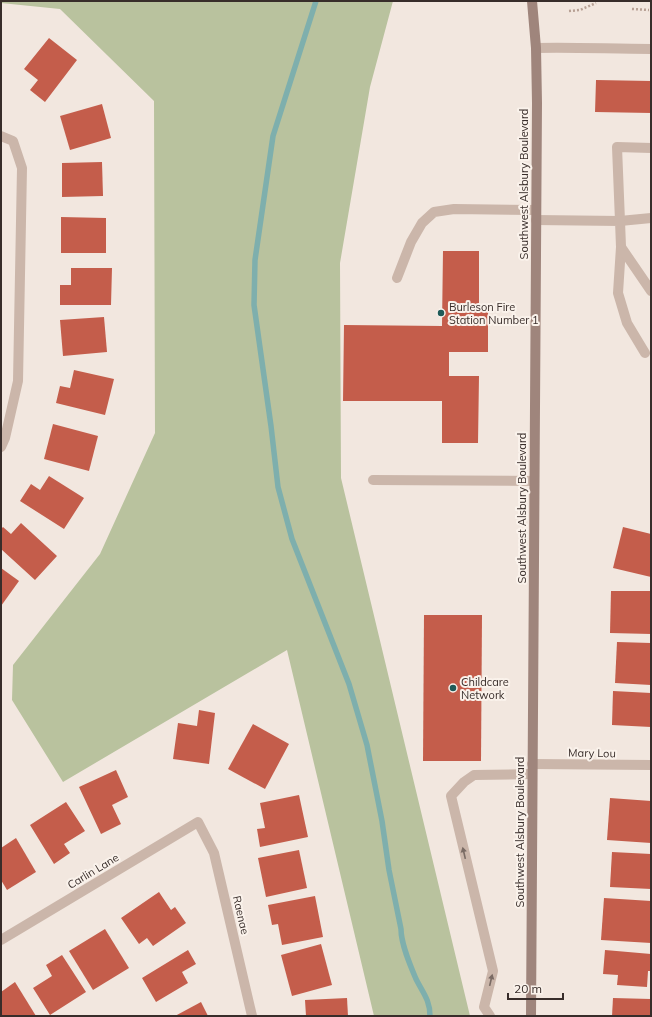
<svg xmlns="http://www.w3.org/2000/svg" width="652" height="1017" viewBox="0 0 652 1017" font-family="Mulish,sans-serif">
  <style>
    .green { fill: #b9c29e }
    .lines { fill: none; stroke-linecap: round; stroke-linejoin: round }
    .stream { stroke: #7eafad; stroke-width: 5.5 }
    .building { fill: #c45d4b }
    .path { stroke: #b7a094; stroke-width: 2.5; stroke-dasharray: 2 2; stroke-linecap: butt }
    .lane { stroke: #cbb6aa; stroke-width: 10 }
    .street { stroke: #cbb6aa; stroke-width: 10 }
    .secondary { stroke: #9f857c; stroke-width: 10 }
    .oneway { fill: #7a6b64 }
    .poi-dot { fill: #1f5a58; stroke: #faf2eb; stroke-width: 1.5 }
    .labels { text-anchor: middle; stroke-width: 4; stroke-linejoin: round; paint-order: stroke }
    .street-label { font-size: 11px; fill: #382d2a; stroke: #faf2eb }
    .poi-label { font-size: 11px; fill: #382d2a; stroke: #faf2eb; text-anchor: start }
  </style>
  <rect width="100%" height="100%" fill="#f2e7df"/>
  <path class="green" d="M1,1H393L370,87L340,263L341,478L470,1016H374L287,650L63,782L12,700L13,665L100,554L155,433L154,101L60,9L1,3Z"/>
  <g class="lines">
    <path class="stream" d="M316,1L273,136L255,260L254,305L271,426L278,487L292,539L349,684L367,745L382,821L389,870L401,929C401,944 410,965 416,979C423,993 430,1000 430,1016"/>
  </g>
  <g class="building">
    <path d="M49,38L77,60L45,102L30,90L38,80L24,69Z"/>
    <path d="M596,80L651,81V113L595,112Z"/>
    <path d="M102,104L111,138L70,150L60,116Z"/>
    <path d="M102,162L103,196L62,197V163Z"/>
    <path d="M61,217L106,218V253H61Z"/>
    <path d="M443,251H479V311H488V352H449V376H479L478,443H442V401H343L344,325L442,326Z"/>
    <path d="M71,268H112L111,305H60V285H71Z"/>
    <path d="M104,317L107,352L63,356L60,320Z"/>
    <path d="M74,370L114,379L105,415L56,403L60,386L70,388Z"/>
    <path d="M53,424L98,436L89,471L44,459Z"/>
    <path d="M49,476L84,498L64,529L20,501L31,484L40,490Z"/>
    <path d="M21,523L57,556L35,580L1,549V529L3,527L11,534Z"/>
    <path d="M623,527L651,534V577L613,568Z"/>
    <path d="M1,568L19,581L1,606Z"/>
    <path d="M611,591H651V634L610,633Z"/>
    <path d="M424,615H482L481,761H423Z"/>
    <path d="M617,642L651,643V685L615,683Z"/>
    <path d="M613,691L651,693V727L612,725Z"/>
    <path d="M199,710L215,713L209,764L173,759L178,723L197,726Z"/>
    <path d="M253,724L289,744L265,789L228,769Z"/>
    <path d="M116,770L128,797L112,805L121,824L101,834L79,787Z"/>
    <path d="M299,795L308,837L260,847L257,829L265,828L260,803Z"/>
    <path d="M610,798L651,801V843L607,840Z"/>
    <path d="M66,802L85,831L64,844L70,853L54,864L30,825Z"/>
    <path d="M16,838L36,872L7,890L1,880V848Z"/>
    <path d="M299,850L307,888L266,897L258,858Z"/>
    <path d="M612,852L651,854V889L610,887Z"/>
    <path d="M159,892L171,910L175,907L186,923L153,946L147,938L139,944L121,918Z"/>
    <path d="M315,896L323,937L282,945L278,924L272,925L268,905Z"/>
    <path d="M604,898L651,901V943L601,940Z"/>
    <path d="M105,929L129,968L93,990L69,951Z"/>
    <path d="M321,944L332,985L292,996L281,955Z"/>
    <path d="M188,950L196,964L182,972L188,983L156,1002L142,978Z"/>
    <path d="M605,950L651,954V971H648L647,987L617,985L618,975L603,974Z"/>
    <path d="M62,955L86,992L50,1015L33,988L52,976L46,965Z"/>
    <path d="M15,982L36,1016H1V992Z"/>
    <path d="M347,998L348,1016H306L305,1000Z"/>
    <path d="M613,998L651,999V1016H612Z"/>
    <path d="M201,1002L208,1016H175Z"/>
  </g>
  <g class="lines">
    <g class="path">
      <path d="M632,9L649,10"/>
      <path d="M569,11L580,10L596,3"/>
    </g>
    <g class="lane">
      <path d="M536,48C574,47 612,49 651,49"/>
      <path d="M651,148L617,147L620,221L651,218"/>
      <path d="M536,220L620,221L621,247L618,293L627,323L645,353"/>
      <path d="M621,247L651,291"/>
      <path d="M397,278L411,242L422,223L434,212L454,209L536,210"/>
      <path d="M373,480L534,481"/>
      <path d="M490,1016L484,1007L493,971L451,796L464,782L474,775L532,774"/>
    </g>
    <g class="street">
      <path d="M1,136L13,141L22,168L18,381L5,438L1,447"/>
      <path d="M532,764L651,765"/>
      <path d="M1,940L198,822L214,853L252,1016"/>
    </g>
    <path class="secondary" d="M531,1016L537,103L536,48L532,1"/>
  </g>
  <defs><path id="oneway-solid" d="M-6-.8H1V-3.2L6.5 0L1 3.2V.8H-6Z"/></defs>
  <g class="oneway">
    <use href="#oneway-solid" transform="translate(464 853) rotate(-103)"/>
    <use href="#oneway-solid" transform="translate(491 980) rotate(-77)"/>
  </g>
  <g class="poi-dot">
    <circle cx="441" cy="313" r="4"/>
    <circle cx="453" cy="688" r="4"/>
  </g>
  <g class="labels">
    <g class="street-label">
      <text transform="translate(524 184) rotate(-90)" y="4">Southwest Alsbury Boulevard</text>
      <text transform="translate(522 508) rotate(-90)" y="4">Southwest Alsbury Boulevard</text>
      <text transform="translate(592 753) rotate(1)" y="4">Mary Lou</text>
      <text transform="translate(520 832) rotate(-90)" y="4">Southwest Alsbury Boulevard</text>
      <text transform="translate(93 871) rotate(-31)" y="4">Carlin Lane</text>
      <text transform="translate(241 915) rotate(77)" y="4">Raenae</text>
    </g>
    <g class="poi-label">
      <text x="449" y="311">Burleson Fire<tspan x="449" dy="13">Station Number 1</tspan></text>
      <text x="461" y="686">Childcare<tspan x="461" dy="13">Network</tspan></text>
    </g>
  </g>
  <rect width="652" height="1017" fill="none" stroke="#382d2a" stroke-width="4"/>
  <path d="M508 993v6h55v-6" fill="none" stroke="#382d2a" stroke-width="2"/>
  <text x="514" y="993" font-size="12" fill="#382d2a" stroke="#faf2eb" stroke-width="3" paint-order="stroke">20 m</text>
</svg>
